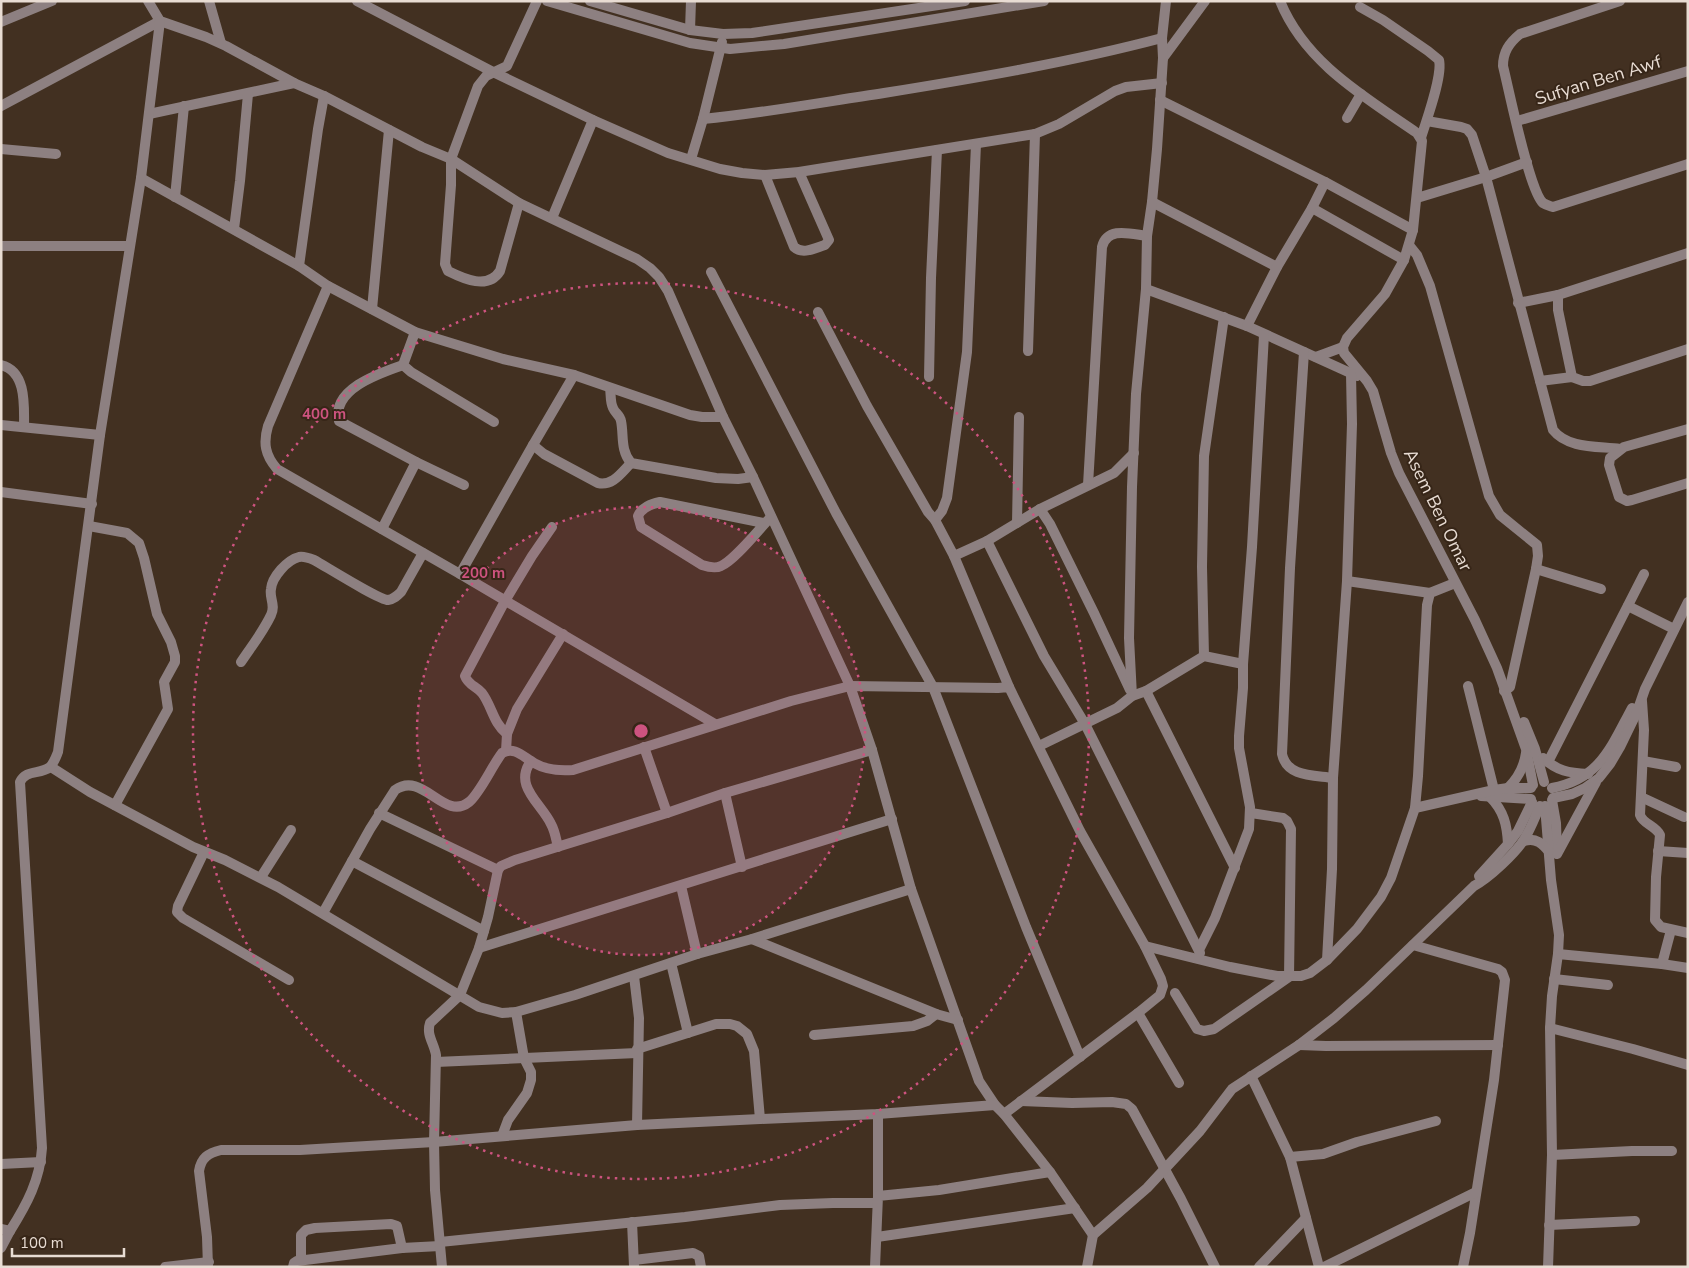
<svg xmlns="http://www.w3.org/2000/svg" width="1689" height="1268" viewBox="0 0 1689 1268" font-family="'Nunito Sans',sans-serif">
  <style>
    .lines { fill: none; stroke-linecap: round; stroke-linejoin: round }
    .minor { stroke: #8d8081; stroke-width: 10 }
    .ring { fill: none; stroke: #cd537f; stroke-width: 2.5; stroke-dasharray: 2.5 5 }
    .labels { text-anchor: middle; stroke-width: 4; stroke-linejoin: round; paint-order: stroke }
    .street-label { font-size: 18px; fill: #e8dcd3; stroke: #372618 }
    .centre { fill: #cd537f; stroke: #372618; stroke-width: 2.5 }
    .ring-label { font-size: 15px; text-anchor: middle; font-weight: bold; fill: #cd537f; stroke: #372618; stroke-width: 4; stroke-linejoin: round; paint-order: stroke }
  </style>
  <rect width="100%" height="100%" fill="#423021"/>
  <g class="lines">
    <g class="minor">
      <path d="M148,1L160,21L206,37L226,46L294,83L324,96L422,147L451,159L519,203L637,259L650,268L659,277L668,291L723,417L753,477L850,686L872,750L911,889L979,1081L995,1105L1004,1114L1050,1172L1093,1235"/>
      <path d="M209,1L221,43"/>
      <path d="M357,1L493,72L593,120L668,153L720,169L742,173L765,175L799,172L1035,134L1059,124L1115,91L1126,87L1162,83"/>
      <path d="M547,1L690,43L730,49L784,44L1044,1"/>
      <path d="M590,1L690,30L723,34L752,33L965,1"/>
      <path d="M1280,1C1305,63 1365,97 1417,133L1422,141L1413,230L1404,260L1385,294L1347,338L1343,347L1344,353L1367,381L1373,391L1391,453L1399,473L1475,620L1497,668L1526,749L1533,785"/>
      <path d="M1620,1L1520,34C1509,43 1503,52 1503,66C1509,90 1529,190 1543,203C1546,205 1550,206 1553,207L1688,164"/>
      <path d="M1360,7L1383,20L1428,51L1439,60C1443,76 1426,121 1421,138"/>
      <path d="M1,22L52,1"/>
      <path d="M690,30L691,1"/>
      <path d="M1163,58L1205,1"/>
      <path d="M1160,100L1325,182L1413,230"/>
      <path d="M1,106L160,21"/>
      <path d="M149,114L294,83"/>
      <path d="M1347,118L1361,94"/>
      <path d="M703,119C764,113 824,102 884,93C977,78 1071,62 1162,38"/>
      <path d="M1427,121L1461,127L1467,129L1472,135L1486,177L1553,430C1568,449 1598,446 1620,449"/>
      <path d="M1517,121L1688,71"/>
      <path d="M1,149L56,154"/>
      <path d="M691,159L703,119L722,42"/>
      <path d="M765,175L794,247C803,255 815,248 825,245L829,240L799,172"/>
      <path d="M141,178L299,266L328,286L415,332L503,359L574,375L690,415L702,417H723"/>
      <path d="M175,197L184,106"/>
      <path d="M1417,198L1486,177L1527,162"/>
      <path d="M1152,202L1277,267"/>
      <path d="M519,203L500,271C488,290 464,279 448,271L445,264L451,185V159L478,86L486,76L507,66L537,1"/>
      <path d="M1312,208L1404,260"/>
      <path d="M552,218L593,120"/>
      <path d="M234,229L240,181L248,94"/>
      <path d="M1409,245L1417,255L1430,286L1489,496L1500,515L1537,545L1538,556L1536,569L1510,687L1504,691"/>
      <path d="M1,246H129"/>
      <path d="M1688,253L1558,295V310L1572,377L1583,381H1590L1688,349"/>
      <path d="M299,266L318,129L324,96"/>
      <path d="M711,272L836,513L933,687L1026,927L1080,1057"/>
      <path d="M328,286L268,426C263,443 265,455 277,469L460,574L715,724"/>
      <path d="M1146,289L1247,326L1357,376"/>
      <path d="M1518,303L1558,295"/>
      <path d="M372,309L389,130"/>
      <path d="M818,312L867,406L928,512L935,520L954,556L987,541L1040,509L1114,473L1134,453"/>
      <path d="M1247,326L1277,267L1312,208L1325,182"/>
      <path d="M415,332L403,365L411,372L494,422"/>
      <path d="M1028,351L1035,134"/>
      <path d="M1304,352L1290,568L1282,754C1287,777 1313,775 1333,778"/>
      <path d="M1316,357L1343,347"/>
      <path d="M1,365C27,371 24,407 24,427"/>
      <path d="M403,365C380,373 331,389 339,421L416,462L464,485"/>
      <path d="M574,375L533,445L544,454L598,483C613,486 621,473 631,463"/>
      <path d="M929,377L931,278L937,150"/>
      <path d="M1540,381L1572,377"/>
      <path d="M610,388C611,394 610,402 613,408C615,413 620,415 621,421C624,435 620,450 631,463L716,478L738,479L753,477"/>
      <path d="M1,425L100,435"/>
      <path d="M1688,429L1624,447L1610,458L1609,465L1619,497L1627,501L1632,500L1688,483"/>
      <path d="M1088,485L1102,247C1107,226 1131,234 1147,236"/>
      <path d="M1,492L92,504"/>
      <path d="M1040,509L1050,524L1094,613L1130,690"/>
      <path d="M935,520L942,511L947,498L967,352L976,144"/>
      <path d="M764,523L660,502C651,504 642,507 638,516L641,527L702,565C708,567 715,569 721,566C735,560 759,529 771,517"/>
      <path d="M1017,523L1019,417"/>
      <path d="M89,526L127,533L139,543L144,558L157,614L171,642L175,656V662L164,682L168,709L115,805"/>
      <path d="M382,529L416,462"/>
      <path d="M987,541L1044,656L1085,724L1200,953"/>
      <path d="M954,556L1009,687"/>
      <path d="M1536,569L1601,589"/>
      <path d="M460,574L533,445"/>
      <path d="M1347,581L1430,593"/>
      <path d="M1628,606L1674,629"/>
      <path d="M1204,656L1202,567L1204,456L1224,317"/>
      <path d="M241,662C251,647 263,632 271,615C276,605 269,598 271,589C272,577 287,560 299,557C304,556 309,558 314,560C325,566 379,600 388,600C394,599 397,596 401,592L423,553"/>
      <path d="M1468,686L1494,790"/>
      <path d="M1146,691L1235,868"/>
      <path d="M1132,696L1129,638L1132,487L1136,394L1146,289L1147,236L1152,202L1157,149L1163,58L1162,38L1166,1"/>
      <path d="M1642,701L1644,730L1640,815C1643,824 1656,826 1660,835L1656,877L1655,920L1661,927L1688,933"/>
      <path d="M1524,722L1535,749L1544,782"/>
      <path d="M507,734C493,723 492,706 482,693C476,686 468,685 465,676L505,601L532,556L552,527"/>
      <path d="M1039,746L1117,708L1132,696L1146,691L1204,656L1243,664"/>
      <path d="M644,747L667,813"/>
      <path d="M506,751L507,734L517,709L563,634"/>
      <path d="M1543,758C1557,771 1569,773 1588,774"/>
      <path d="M531,761C513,786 541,803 551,824C555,831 556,839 558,847"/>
      <path d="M1643,761L1676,767"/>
      <path d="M1548,762L1644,574"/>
      <path d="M51,767L90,792L193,847L225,860L278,887L479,1007L502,1013L516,1012L575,995L697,954L752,939L911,889"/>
      <path d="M1508,788C1518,778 1524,768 1526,753"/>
      <path d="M1552,788C1600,779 1611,747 1632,708"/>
      <path d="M725,793L742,867"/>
      <path d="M1481,796L1531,799"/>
      <path d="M1490,797C1504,811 1507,825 1508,844"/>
      <path d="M1641,797L1684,817"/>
      <path d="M1553,798L1572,794L1585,788L1599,778L1610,764L1620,747L1637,712L1645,689L1688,602"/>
      <path d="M1552,800L1556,823L1557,853"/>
      <path d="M1545,806L1551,880L1559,935L1558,954L1552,996L1550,1028L1552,1155L1548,1267"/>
      <path d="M1415,808L1418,776L1427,605L1430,593L1455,583"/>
      <path d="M379,813L498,870"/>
      <path d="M1524,841C1536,837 1543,844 1550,853"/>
      <path d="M1658,851L1688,853"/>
      <path d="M204,852L178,906L177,912L183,918L289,980"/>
      <path d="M1557,854L1596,782"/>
      <path d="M352,861L484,931"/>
      <path d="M1479,876L1508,844L1518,831L1532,802"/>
      <path d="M261,877L291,830"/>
      <path d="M681,886L697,954"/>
      <path d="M323,913L370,829L395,790C423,770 444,822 469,802C480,793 492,766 502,753C515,746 523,757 534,763C546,770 560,771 573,770L791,701L850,686L998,688L1009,687L1080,831L1145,946L1161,979L1163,986L1160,995L1138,1013L1004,1114"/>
      <path d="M752,939L936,1014L958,1020"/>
      <path d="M1413,945L1498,969L1502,972L1505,980L1494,1080L1470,1233L1463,1267"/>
      <path d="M1145,946L1230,967L1277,976H1301L1310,973L1327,960L1357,929L1381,897L1391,878L1415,808L1494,790L1508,788H1531"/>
      <path d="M479,948L892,819"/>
      <path d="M1199,950L1215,918L1249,829L1250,807L1239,748V736L1243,688V664L1252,547L1264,335"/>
      <path d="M1558,954L1662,964L1688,968"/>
      <path d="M1327,960L1332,869L1333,778L1347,581L1352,424L1351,374"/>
      <path d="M671,963L688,1033"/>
      <path d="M1662,964L1671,930"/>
      <path d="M634,976L639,1018L637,1125"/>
      <path d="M1554,979L1608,985"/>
      <path d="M1175,993L1197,1029L1204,1031L1214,1029L1289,977L1291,829L1287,821L1283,818L1251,813"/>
      <path d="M1138,1013L1179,1083"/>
      <path d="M1550,1028L1633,1049L1688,1065"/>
      <path d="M814,1035L913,1026L927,1021L936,1014"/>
      <path d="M1299,1045L1326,1046L1498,1045"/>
      <path d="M637,1049L716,1024H730L737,1026L747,1034L754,1051L760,1119"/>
      <path d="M436,1062L637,1053"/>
      <path d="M1251,1076L1290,1157L1319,1267"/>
      <path d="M1021,1101L1072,1103L1112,1102L1126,1104L1132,1109L1181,1199L1215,1267"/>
      <path d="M878,1114V1196"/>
      <path d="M502,1136L508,1120L527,1093L531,1080V1072L524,1058L516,1012"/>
      <path d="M1552,1155L1632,1151H1672"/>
      <path d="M1290,1157L1323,1154L1357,1142L1436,1121"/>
      <path d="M1,1164L41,1162"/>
      <path d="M632,1222L634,1266"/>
      <path d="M1549,1225L1635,1221"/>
      <path d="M1,1229L10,1231L1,1248"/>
      <path d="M10,1231C27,1204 40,1180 42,1148L20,782C26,769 40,775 50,767C54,763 56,757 58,752L100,435L141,178L160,21"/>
      <path d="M877,1237L1075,1208"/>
      <path d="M440,1242L685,1217L780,1205L833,1203H877"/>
      <path d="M301,1260V1235L306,1230L315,1228L391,1224L397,1226L402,1248"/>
      <path d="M634,1260L693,1253L699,1256L701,1267"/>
      <path d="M165,1267L209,1262"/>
      <path d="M208,1267L207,1237L199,1171C201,1158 208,1153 221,1150H300L434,1142L637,1125L760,1119L878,1114L995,1105"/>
      <path d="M293,1267L294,1263L297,1261L402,1248L440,1246"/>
      <path d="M442,1267L435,1190L434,1142L436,1055C434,1043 426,1035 430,1023L460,995L479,948L488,917L498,870L501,866L515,860L667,813L725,793L872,750"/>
      <path d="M875,1267L878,1196L939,1190L1050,1172"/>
      <path d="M1087,1267L1093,1235L1147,1188L1200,1131L1232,1089L1299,1045L1334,1018L1366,990L1474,886C1489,878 1516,853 1525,838C1531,828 1535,817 1540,806"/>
      <path d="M1259,1267L1306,1218"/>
      <path d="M1324,1267L1476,1192"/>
    </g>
  </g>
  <circle cx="641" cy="731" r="224" fill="#cd537f" fill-opacity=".12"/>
  <g class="ring">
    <circle cx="641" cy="731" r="224"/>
    <circle cx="641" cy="731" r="448"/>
  </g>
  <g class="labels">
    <g class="street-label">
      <text transform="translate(1598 80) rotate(-17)" y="6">Sufyan Ben Awf</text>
      <text transform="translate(1438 510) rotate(64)" y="6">Asem Ben Omar</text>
    </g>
  </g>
  <circle cx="641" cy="731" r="8" class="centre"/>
  <g class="ring-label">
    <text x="324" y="419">400 m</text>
    <text x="483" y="578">200 m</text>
  </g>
  <rect width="1689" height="1268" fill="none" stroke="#e8dcd3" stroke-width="5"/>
  <path d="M12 1248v8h112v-8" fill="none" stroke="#e8dcd3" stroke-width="2.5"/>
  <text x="20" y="1248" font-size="15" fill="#e8dcd3" stroke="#372618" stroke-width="4" paint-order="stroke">100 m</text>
</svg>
